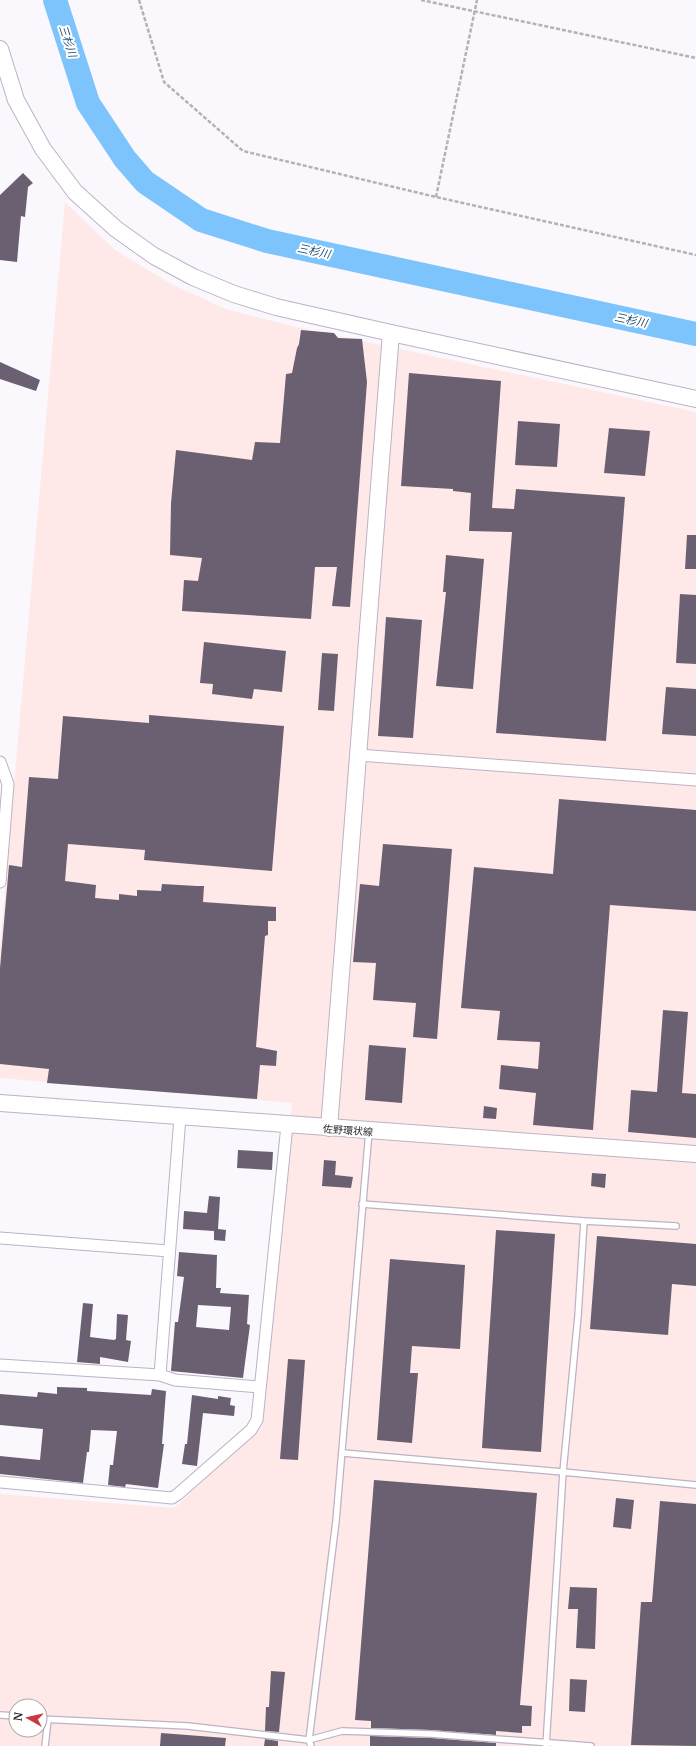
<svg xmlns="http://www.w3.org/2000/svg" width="696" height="1746" viewBox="0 0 696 1746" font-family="Merriweather,'Noto Sans JP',serif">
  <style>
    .industrial { fill: #ffe9e8; fill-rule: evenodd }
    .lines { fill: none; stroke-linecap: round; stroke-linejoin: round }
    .river { stroke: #7ec4fc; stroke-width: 24 }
    .building { fill: #6b6072; fill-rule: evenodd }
    .lane-casing { stroke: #bdb2c6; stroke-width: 8 }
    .street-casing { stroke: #bdb2c6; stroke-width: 13 }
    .secondary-casing { stroke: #bdb2c6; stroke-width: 18 }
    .path { stroke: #b5b2b7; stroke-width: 2.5; stroke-dasharray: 4 2; stroke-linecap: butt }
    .lane { stroke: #fff; stroke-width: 5.5 }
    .street { stroke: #fff; stroke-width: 11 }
    .secondary { stroke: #fff; stroke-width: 16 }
    .labels { text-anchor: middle; stroke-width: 4; stroke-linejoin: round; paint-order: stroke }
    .street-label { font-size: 10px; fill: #2b272e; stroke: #fff }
    .water-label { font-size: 11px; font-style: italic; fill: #14486d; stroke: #fff }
  </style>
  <rect width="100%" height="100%" fill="#faf8fc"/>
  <path class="industrial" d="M65,202L115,250L171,284L226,309L296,327L696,412V1746H0V1494L174,1508L261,1428L292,1103L0,1078V946ZM16,1706H40V1730H16Z"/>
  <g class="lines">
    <path class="river" d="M55,0L88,103L125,159L145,182L201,220L267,241L696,334"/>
  </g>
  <g class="building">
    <path d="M23,173L33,183L28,187L25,217L21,216L17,262L0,260V195Z"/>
    <path d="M301,330L334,333L338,338L362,339L367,382L350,607L332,606L337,567H315L311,619L182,611L184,580L198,581L202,558L170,555L171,503L176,450L252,460L255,442L280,443L286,374L292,373L297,348L299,344Z"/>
    <path d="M0,362L40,380L36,391L0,379Z"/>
    <path d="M409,373L501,381L492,508L514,509L516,489L625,497L606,741L496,733L512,532L469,531L471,493L453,491V489L401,486Z"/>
    <path d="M518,421L560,424L557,467L515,465Z"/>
    <path d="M609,428L650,431L645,476L604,473Z"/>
    <path d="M687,535H696V569H685Z"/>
    <path d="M446,555L484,559L473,689L436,686L446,592H443Z"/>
    <path d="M680,594L696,595V664L676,663Z"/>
    <path d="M386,617L422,620L413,738L378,736Z"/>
    <path d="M204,642L286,651L282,692L254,689L252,699L212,694L213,684L200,683Z"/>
    <path d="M322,653L338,654L334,711L318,710Z"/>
    <path d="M666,687L696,689V736L662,734Z"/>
    <path d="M149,715L284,726L272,871L144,860L145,850L68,844L65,881L96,885L95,898L119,900V894L137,896V890L161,891L162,884L197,886H204L203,902L276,907V921H268V935L265,936L256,1047L277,1051L276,1066L260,1065L257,1099L47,1083L49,1069L0,1064V968L9,865L22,867L29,777L58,779L63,716L149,723Z"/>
    <path d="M559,799L696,810V911L610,905L593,1130L533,1125L536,1093L499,1089L501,1065L538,1069L540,1042L497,1040L500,1011L461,1008L474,867L553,874Z"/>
    <path d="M383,844L452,849L437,1039L413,1037L416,1003L373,1000L376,963L353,962L360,884L379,886Z"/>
    <path d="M663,1010L688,1012L682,1093L696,1094V1138L628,1132L631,1090L657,1092Z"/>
    <path d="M369,1045L406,1048L402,1103L365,1100Z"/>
    <path d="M484,1106L497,1108L496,1119L483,1118Z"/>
    <path d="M238,1150L273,1152L272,1170L237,1168Z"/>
    <path d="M324,1160L336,1161L335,1175L353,1177L351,1188L322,1186Z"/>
    <path d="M592,1173L606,1174L605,1188L591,1186Z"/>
    <path d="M209,1196L220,1197L218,1229L226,1230L225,1241L214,1240V1231L183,1229L184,1211L207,1213Z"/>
    <path d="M496,1230L555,1234L541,1452L482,1448Z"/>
    <path d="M597,1236L696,1244V1286L672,1284L668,1335L590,1329Z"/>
    <path d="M179,1252L217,1255L216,1288H221L220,1293L249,1295L247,1324L250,1325L243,1378L171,1371L175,1322H178L184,1277L177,1276ZM198,1305L231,1307L229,1330L196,1327Z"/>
    <path d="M390,1259L465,1265L460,1349L412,1346L410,1373H418L412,1443L377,1440Z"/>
    <path d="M83,1303L93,1304L90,1337L114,1340L116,1339L117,1314L128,1315L126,1340L131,1341L128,1362L100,1357V1364L77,1362Z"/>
    <path d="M288,1359L305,1360L298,1460L280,1459Z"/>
    <path d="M57,1387L87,1388V1391L151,1395L152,1389L166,1391L162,1444H164L158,1488L126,1484L125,1487L108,1485L110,1465H113L117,1431L91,1430L89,1452H87L83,1483L0,1474V1456L40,1460L43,1429L0,1425V1394L37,1397L38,1392L57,1394Z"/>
    <path d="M192,1395L218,1399V1396L231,1398L230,1405L235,1406L234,1416L203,1413L197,1466L182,1464L185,1444H187Z"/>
    <path d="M374,1480L537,1493L520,1705L532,1706L531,1726H522V1733L496,1731V1735L431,1730L371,1728V1721L355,1720Z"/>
    <path d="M616,1498L634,1500L631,1529L613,1527Z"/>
    <path d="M660,1501L696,1504V1746L631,1745L641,1602H652Z"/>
    <path d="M570,1587L597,1588L595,1649L576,1648L578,1609H568Z"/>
    <path d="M271,1671L285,1672L279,1732L265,1731L266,1707H269Z"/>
    <path d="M570,1679L587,1680L585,1712L569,1711Z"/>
    <path d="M161,1733L226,1738L225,1746H160Z"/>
    <path d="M370,1736L431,1738L496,1743V1746H370Z"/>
    <path d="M265,1739L278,1741V1746H264Z"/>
  </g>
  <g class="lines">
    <defs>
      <g id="lane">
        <path d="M362,1204L584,1221L676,1226"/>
        <path d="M343,1453L563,1472L696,1485"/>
        <path d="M0,1715L16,1716"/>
        <path d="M40,1719L188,1726L309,1740L342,1731L431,1734L591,1746"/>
        <path d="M45,1746L48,1720"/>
        <path d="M311,1746L309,1740L336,1521L369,1131"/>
        <path d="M546,1746L563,1472L578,1316L584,1221"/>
      </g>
      <g id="street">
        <path d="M358,755L696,780"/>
        <path d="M0,762L8,784L0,882"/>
        <path d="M0,1238L169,1251"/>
        <path d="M0,1365L160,1375L175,1380L260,1387"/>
        <path d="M160,1375L180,1117"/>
        <path d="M0,1482L172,1498L178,1494L251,1430L257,1420L287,1125"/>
      </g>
      <g id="secondary">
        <path d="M0,49L16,100L43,149L75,192L116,229L154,256L193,277L234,294L276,307L391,333"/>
        <path d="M0,1103L696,1154"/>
        <path d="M329,1128L391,333L696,399"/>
      </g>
    </defs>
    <use href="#lane" class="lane-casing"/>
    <use href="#street" class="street-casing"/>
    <use href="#secondary" class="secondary-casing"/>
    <g class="path">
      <path d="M139,0L164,82L243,151L436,197L696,255"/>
      <path d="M421,0L696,58"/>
      <path d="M436,197L477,0"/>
    </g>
    <use href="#lane" class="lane"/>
    <use href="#street" class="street"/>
    <use href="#secondary" class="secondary"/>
  </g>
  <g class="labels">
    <g class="street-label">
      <text transform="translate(348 1130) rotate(4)" y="4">佐野環状線</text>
    </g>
    <g class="water-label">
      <text transform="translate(68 41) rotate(72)" y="4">三杉川</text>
      <text transform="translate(314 251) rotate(12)" y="4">三杉川</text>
      <text transform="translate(631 320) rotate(12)" y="4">三杉川</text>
    </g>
  </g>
  <g transform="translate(28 1718) rotate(278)"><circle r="19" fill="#ffffff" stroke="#aaa9ab"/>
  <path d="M0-3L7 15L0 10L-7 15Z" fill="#c93941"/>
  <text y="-6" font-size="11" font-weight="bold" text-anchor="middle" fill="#2b272e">N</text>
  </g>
</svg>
